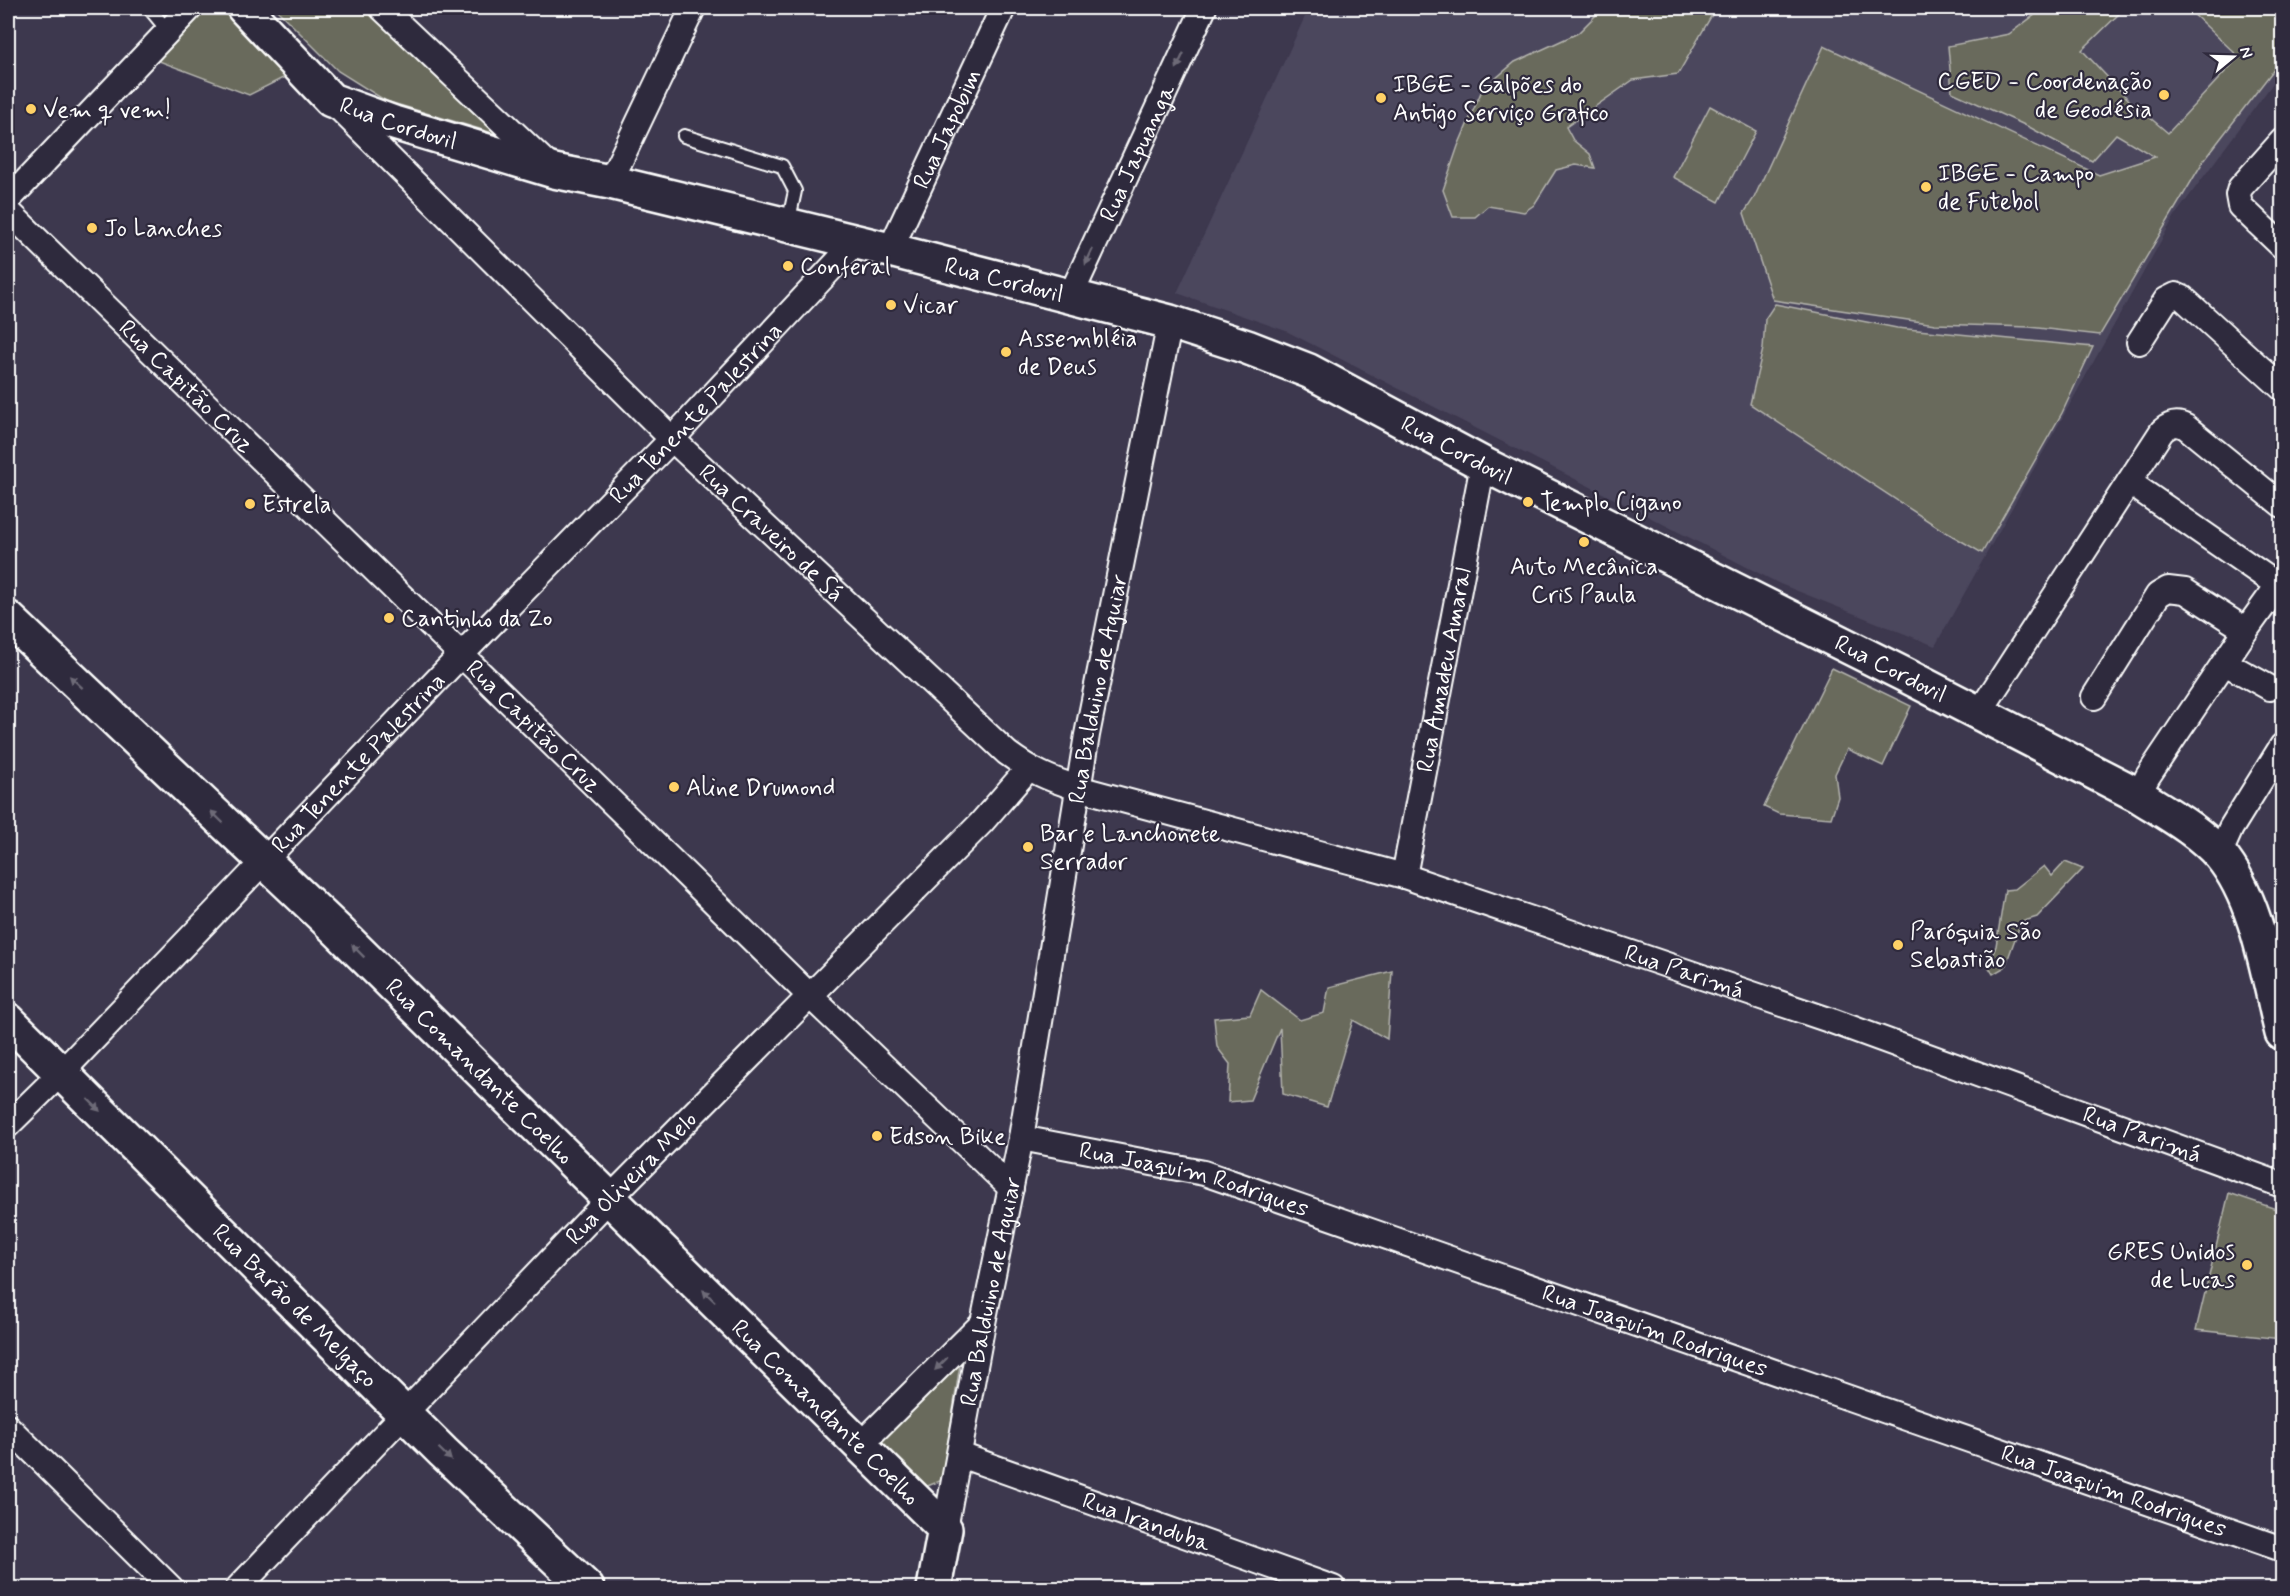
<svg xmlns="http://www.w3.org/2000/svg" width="2290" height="1596" viewBox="0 0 2290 1596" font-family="Mynerve,sans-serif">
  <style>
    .built { fill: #4b465d }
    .green { fill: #696a5c; stroke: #b4b4ae; stroke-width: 1.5 }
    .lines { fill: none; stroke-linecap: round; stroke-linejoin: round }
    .lane-casing { stroke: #fff; stroke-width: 16 }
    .street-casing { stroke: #fff; stroke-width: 28 }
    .secondary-casing { stroke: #fff; stroke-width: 38 }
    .lane { stroke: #2f2a3d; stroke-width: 12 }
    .street { stroke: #2f2a3d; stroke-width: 24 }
    .secondary { stroke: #2f2a3d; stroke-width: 33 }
    .oneway { fill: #6d6a77 }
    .poi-dot { fill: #ffd166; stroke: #2f2a3d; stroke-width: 2 }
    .labels { text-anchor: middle; stroke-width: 4.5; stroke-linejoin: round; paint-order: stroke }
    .poi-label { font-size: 24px; fill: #fff; stroke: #2f2a3d; text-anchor: start }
    .street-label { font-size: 24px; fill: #fff; stroke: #2f2a3d }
  </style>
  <rect width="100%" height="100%" fill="#3d384e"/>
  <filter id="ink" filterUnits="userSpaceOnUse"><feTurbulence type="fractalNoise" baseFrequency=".0167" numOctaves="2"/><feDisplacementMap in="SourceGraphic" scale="12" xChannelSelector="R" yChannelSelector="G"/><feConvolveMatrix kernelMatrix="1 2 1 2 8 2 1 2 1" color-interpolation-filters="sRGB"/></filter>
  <g filter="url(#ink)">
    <path class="built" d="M1309,8H2282V71L2176,214L1935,646L1780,584L1286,331L1177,293Z"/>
    <g class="green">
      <path d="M198,8H235L295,72L249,95L151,58Z"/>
      <path d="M275,8H369L503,136L386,101L338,71Z"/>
      <path d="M1603,8H1704L1713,13L1678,74L1633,80L1566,127L1573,140L1590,154L1595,168L1576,165L1556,170L1534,205L1524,212L1488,206L1475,217H1453L1443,190L1458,146L1482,90L1515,62L1578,33Z"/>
      <path d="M2044,8H2125L2082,50L2128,99L2168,133L2239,57L2187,8H2282V59L2204,160L2100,335L2029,327L1935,324L1773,300L1744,213L1754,198L1824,46L2099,175L2155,157L2116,134L2092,161L2029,127L1952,92L1948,46L2009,34Z"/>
      <path d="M1710,106L1756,131L1719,202L1673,177Z"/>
      <path d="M1775,304L1897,328L2093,347L2062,413L1982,553L1939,528L1750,404L1763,349L1765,319Z"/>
      <path d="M1832,668L1911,706L1883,766L1847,749L1835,774L1838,797L1831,818L1779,814L1764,807Z"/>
      <path d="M2065,862L2083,869L2037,917L2021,922L2005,967L1993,974L1988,966L1996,946L2005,890L2015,889L2044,866L2052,876Z"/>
      <path d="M1392,971L1387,1039L1353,1020L1327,1107L1283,1094L1280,1028L1250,1100L1228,1102L1230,1064L1217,1047L1214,1018L1250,1015L1261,990L1300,1020L1324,1013L1329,987Z"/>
      <path d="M2229,1193L2282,1211V1339L2196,1330Z"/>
      <path d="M962,1351L944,1469L940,1481L925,1487L878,1440Z"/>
    </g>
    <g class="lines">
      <defs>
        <g id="lane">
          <path d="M149,8L168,31"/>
          <path d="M684,136L782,166L795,191L788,224"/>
        </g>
        <g id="street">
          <path d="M382,8L550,167"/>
          <path id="s1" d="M335,104L672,439L1007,753C1031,771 1049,779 1078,788L1404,876L1832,1021L2282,1185"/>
          <path d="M2282,141L2240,188L2238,195L2240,206L2282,246"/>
          <path d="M610,182L693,8"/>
          <path d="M8,200L190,8"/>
          <path id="s2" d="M8,211L810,996L1011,1188"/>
          <path id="s3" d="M890,250L1003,8"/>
          <path id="s4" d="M1070,297L1204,8"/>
          <path d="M2139,342L2166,300L2176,295L2183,298L2282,388"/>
          <path d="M2129,482L2279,586"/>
          <path d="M2225,663L2270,688"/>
          <path d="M2094,697L2158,595L2168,589L2185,591L2246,630"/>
          <path d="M1979,713L2162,431C2170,424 2177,422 2186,427L2282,505"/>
          <path d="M2138,795L2148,776L2246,630L2282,580"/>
          <path d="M2219,855L2231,828L2282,746"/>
          <path id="s5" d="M1404,876L1483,464"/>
          <path id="s6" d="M8,1125L61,1073L460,656L672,439L855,243"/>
          <path id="s7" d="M1021,1138L1204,1173L2282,1549"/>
          <path d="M8,1427L171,1588"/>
          <path d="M860,1445L983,1323"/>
          <path id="s8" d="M960,1455L1333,1588"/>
          <path id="s9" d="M945,1529L983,1323L1021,1138L1087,735L1170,322"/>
          <path id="s10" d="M238,1588L609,1199L981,823L1028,769"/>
        </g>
        <g id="secondary">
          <path id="s11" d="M244,8L331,100L394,123L554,171L610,182L890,250L1170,322L1247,347L1309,371L1483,464L1905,675L2138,795C2166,813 2198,830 2220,855C2258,900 2268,977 2282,1033"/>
          <path id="s12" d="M8,618L337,930L945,1529L934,1588"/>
          <path id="s13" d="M8,1020L443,1452L587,1588"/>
        </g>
      </defs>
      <use href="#lane" class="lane-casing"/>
      <use href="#street" class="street-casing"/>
      <use href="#secondary" class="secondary-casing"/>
      <use href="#lane" class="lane"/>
      <use href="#street" class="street"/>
      <use href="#secondary" class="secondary"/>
    </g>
    <defs><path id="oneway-solid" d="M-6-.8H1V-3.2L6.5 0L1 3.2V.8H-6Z" transform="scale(1.5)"/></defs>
    <g class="oneway">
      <use href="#oneway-solid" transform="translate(1180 61) rotate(115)"/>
      <use href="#oneway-solid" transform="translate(1089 257) rotate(115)"/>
      <use href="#oneway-solid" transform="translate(76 682) rotate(-137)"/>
      <use href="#oneway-solid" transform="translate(217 817) rotate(-136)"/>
      <use href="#oneway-solid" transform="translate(358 951) rotate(-135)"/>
      <use href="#oneway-solid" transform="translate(94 1105) rotate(45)"/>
      <use href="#oneway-solid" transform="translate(709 1296) rotate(-136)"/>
      <use href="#oneway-solid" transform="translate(941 1364) rotate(135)"/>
      <use href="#oneway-solid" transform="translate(445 1454) rotate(44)"/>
    </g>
  </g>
  <g class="poi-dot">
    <circle cx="2164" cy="95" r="6"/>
    <circle cx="1381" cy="98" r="6"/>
    <circle cx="31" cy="109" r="6"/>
    <circle cx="1926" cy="187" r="6"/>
    <circle cx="92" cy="228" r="6"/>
    <circle cx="788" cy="266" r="6"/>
    <circle cx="891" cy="305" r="6"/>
    <circle cx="1006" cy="352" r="6"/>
    <circle cx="1528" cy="502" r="6"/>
    <circle cx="250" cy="504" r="6"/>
    <circle cx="1584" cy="542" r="6"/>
    <circle cx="389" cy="618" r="6"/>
    <circle cx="674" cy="787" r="6"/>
    <circle cx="1028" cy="847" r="6"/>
    <circle cx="1898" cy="945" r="6"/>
    <circle cx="877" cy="1136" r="6"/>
    <circle cx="2247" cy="1265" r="6"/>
  </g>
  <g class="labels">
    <g class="poi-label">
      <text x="2152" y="89" text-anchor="end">CGED - Coordenação<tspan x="2152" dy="28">de Geodésia</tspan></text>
      <text x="1393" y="92">IBGE - Galpões do<tspan x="1393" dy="28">Antigo Serviço Grafico</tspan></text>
      <text x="43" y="117">Vem q vem!</text>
      <text x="1938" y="181">IBGE - Campo<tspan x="1938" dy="28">de Futebol</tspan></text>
      <text x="104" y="236">Jo Lanches</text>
      <text x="800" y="274">Conferal</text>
      <text x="903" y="313">Vicar</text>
      <text x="1018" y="346">Assembléia<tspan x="1018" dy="28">de Deus</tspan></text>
      <text x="1540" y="510">Templo Cigano</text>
      <text x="262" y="512">Estrela</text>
      <text x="1584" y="574" text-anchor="middle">Auto Mecânica<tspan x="1584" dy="28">Cris Paula</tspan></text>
      <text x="401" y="626">Cantinho da Zo</text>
      <text x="686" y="795">Aline Drumond</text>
      <text x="1040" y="841">Bar e Lanchonete<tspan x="1040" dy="28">Serrador</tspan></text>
      <text x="1910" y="939">Paróquia São<tspan x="1910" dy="28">Sebastião</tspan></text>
      <text x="889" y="1144">Edson Bike</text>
      <text x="2235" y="1259" text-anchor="end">GRES Unidos<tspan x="2235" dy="28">de Lucas</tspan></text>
    </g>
    <g class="street-label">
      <text dy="8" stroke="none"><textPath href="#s11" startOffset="198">Rua Cordovil</textPath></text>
      <text dy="8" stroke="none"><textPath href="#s3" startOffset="134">Rua Japobim</textPath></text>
      <text dy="8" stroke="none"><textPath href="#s4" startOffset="159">Rua Japuanga</textPath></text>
      <text dy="8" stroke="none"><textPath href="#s11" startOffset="824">Rua Cordovil</textPath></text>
      <text dy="8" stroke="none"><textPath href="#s2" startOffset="250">Rua Capitão Cruz</textPath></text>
      <text dy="8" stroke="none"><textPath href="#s6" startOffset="990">Rua Tenente Palestrina</textPath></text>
      <text dy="8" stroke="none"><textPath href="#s11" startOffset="1310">Rua Cordovil</textPath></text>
      <text dy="8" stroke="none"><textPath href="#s1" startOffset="612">Rua Craveiro de Sá</textPath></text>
      <text dy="8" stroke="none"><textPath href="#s11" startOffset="1796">Rua Cordovil</textPath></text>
      <text dy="8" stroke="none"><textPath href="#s5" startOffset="210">Rua Amadeu Amaral</textPath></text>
      <text dy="8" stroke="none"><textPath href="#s9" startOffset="854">Rua Balduino de Aguiar</textPath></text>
      <text dy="8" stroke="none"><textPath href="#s2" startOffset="736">Rua Capitão Cruz</textPath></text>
      <text dy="8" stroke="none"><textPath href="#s6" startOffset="504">Rua Tenente Palestrina</textPath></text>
      <text dy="8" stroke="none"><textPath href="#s1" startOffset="1648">Rua Parimá</textPath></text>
      <text dy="8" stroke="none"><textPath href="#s12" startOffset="654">Rua Comandante Coelho</textPath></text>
      <text dy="8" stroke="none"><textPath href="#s1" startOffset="2134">Rua Parimá</textPath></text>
      <text dy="8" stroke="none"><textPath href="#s10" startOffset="568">Rua Oliveira Melo</textPath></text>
      <text dy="8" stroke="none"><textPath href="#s7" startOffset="178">Rua Joaquim Rodrigues</textPath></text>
      <text dy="8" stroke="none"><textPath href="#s9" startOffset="242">Rua Balduino de Aguiar</textPath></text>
      <text dy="8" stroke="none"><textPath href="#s13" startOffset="405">Rua Barão de Melgaço</textPath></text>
      <text dy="8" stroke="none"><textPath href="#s7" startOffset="664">Rua Joaquim Rodrigues</textPath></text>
      <text dy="8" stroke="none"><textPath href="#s12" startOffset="1140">Rua Comandante Coelho</textPath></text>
      <text dy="8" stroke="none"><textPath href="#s7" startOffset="1150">Rua Joaquim Rodrigues</textPath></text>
      <text dy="8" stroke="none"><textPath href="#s8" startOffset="198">Rua Iranduba</textPath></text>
    </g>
  </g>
  <rect width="2290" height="1596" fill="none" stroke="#2f2a3d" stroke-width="30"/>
  <rect x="15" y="15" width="2260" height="1566" fill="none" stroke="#fff" stroke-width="2" filter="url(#ink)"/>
  <g transform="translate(2233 57) rotate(71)" stroke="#2f2a3d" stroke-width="4.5" paint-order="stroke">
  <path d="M0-4.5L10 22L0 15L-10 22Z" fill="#ffffff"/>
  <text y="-9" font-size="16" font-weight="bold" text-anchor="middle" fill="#ffffff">N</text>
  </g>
</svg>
